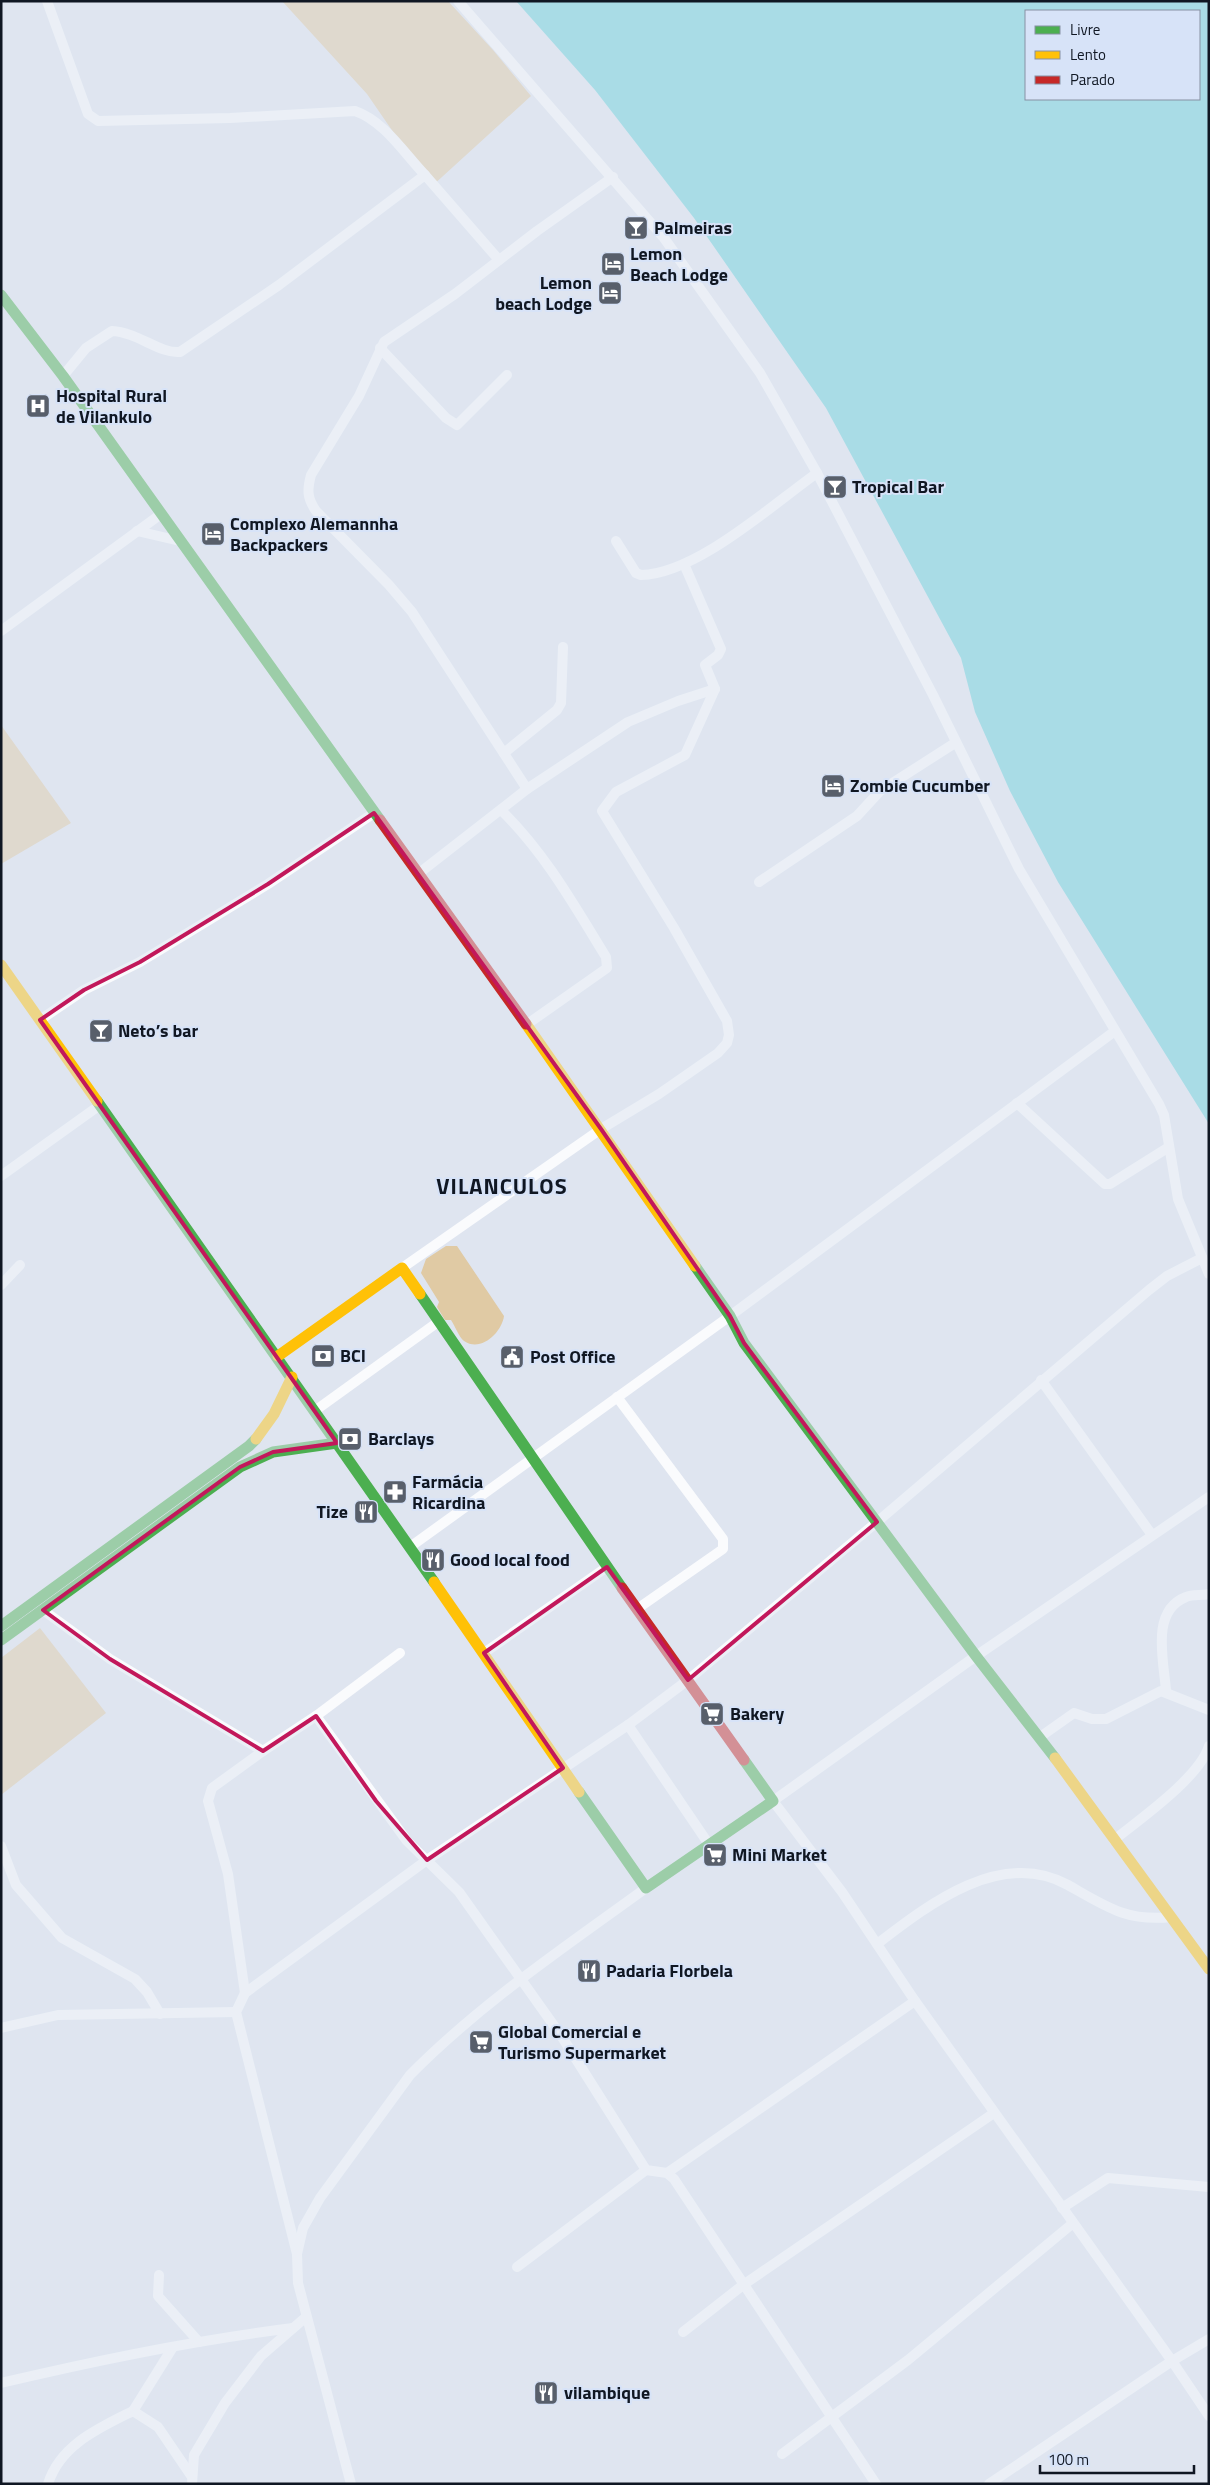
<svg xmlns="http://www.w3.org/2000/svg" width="1210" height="2485" viewBox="0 0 1210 2485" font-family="'Titillium Web',sans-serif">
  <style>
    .green { fill: #e0caa4 }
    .water { fill: #69d0da; fill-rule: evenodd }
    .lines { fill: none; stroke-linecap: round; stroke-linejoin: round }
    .street { stroke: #fafbfd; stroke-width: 10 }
    .fast { stroke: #4caf50; stroke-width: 11 }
    .slow { stroke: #ffc107; stroke-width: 11 }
    .jam { stroke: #c62828; stroke-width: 11 }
    .marked { fill: none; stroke: #c2185b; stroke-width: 4; stroke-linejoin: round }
    .labels { text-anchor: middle; stroke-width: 4; stroke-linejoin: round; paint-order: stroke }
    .poi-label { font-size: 18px; font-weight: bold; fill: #101723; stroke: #d7e3f8; text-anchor: start }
    .district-label { font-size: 22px; font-weight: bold; letter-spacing: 1px; fill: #101723; stroke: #d7e3f8 }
  </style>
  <rect width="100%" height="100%" fill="#dfe5f0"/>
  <g class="green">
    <path d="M282,1H448L493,50L531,96L431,187L367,94Z"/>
    <path d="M1,725L71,823L1,864Z"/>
    <path d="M446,1246H457L504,1316C502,1332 481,1353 464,1341C459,1337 455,1326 451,1320H445L437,1307L439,1302L421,1273L426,1259Z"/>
    <path d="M40,1628L106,1713L1,1795V1658Z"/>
  </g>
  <path class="water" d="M516,1H1209V1124L1058,882L1010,791L975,712L961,658L826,408L694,218L595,90ZM1026,11H1199V99H1026Z"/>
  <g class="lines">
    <g class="street">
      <path d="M47,1L88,114L98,121L230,118L355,111C384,121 404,153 425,175"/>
      <path d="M458,1L664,238L760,373L817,473L933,695L1019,869L1159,1104L1164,1115L1178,1199L1209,1274"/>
      <path d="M380,348L446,418L457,425L507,375"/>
      <path d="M63,376L86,348L112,331C137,332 160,354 180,352L279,285L425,175L499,260"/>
      <path d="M137,531L180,541"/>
      <path d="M616,541L636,573L641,575C696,574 772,505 817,473"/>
      <path d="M1,631L161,514"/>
      <path d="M504,753L557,710L561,703L563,647"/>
      <path d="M527,789L412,612L389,585L316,511C307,498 307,490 311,475L359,396L384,342L455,294L537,231L613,177"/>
      <path d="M501,810C545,853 574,905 606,957L607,968L526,1025"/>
      <path d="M418,874L527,789L628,722L678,701L715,689"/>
      <path d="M759,882L857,816L880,791L955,743"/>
      <path d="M40,1020L84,990L140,962L268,884L374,813"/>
      <path d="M1017,1103L1105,1184H1110L1169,1147"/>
      <path d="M1,1176L100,1105"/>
      <path d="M402,1268L601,1129L659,1094L718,1053L727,1043L729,1035L727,1021L674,928L602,811L616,792L685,755L715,689L705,665L718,655L721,649L684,564"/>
      <path d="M1,1285L20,1265"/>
      <path d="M1041,1380L1152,1535"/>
      <path d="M617,1397L723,1539V1549L637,1609"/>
      <path d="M316,1410L438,1322"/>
      <path d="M1209,1497L976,1656L773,1801L842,1892L915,2001L1172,2361L1209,2339"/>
      <path d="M410,1547L730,1316L1115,1031"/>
      <path d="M43,1610L110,1659L263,1751L316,1716L400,1653"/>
      <path d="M484,1653L607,1567"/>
      <path d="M1166,1691C1164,1661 1150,1611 1186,1597C1193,1594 1201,1596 1209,1594"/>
      <path d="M316,1716L407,1841L459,1892L562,2037L646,2170L667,2173L674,2179L876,2484"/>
      <path d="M628,1725L710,1846"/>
      <path d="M1040,1737L1074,1713L1092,1719H1106L1161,1691L1209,1710"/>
      <path d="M1114,1840C1140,1819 1200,1777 1209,1746"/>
      <path d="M1,1846L16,1885L62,1938L135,1979L147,1992L160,2014"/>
      <path d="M877,1944C929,1904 1001,1848 1068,1885C1105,1906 1127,1922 1171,1917"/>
      <path d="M245,1993L228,1874L208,1801L212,1788L263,1751"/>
      <path d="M1,2028L58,2015L236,2012"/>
      <path d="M667,2173L915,2001"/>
      <path d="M1062,2208L1108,2178L1209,2187"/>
      <path d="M297,2254L236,2012L245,1993L427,1860L628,1725L688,1680L877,1522L1149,1290L1167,1276L1202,1258"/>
      <path d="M517,2267L646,2170"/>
      <path d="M159,2275L158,2296L199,2342"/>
      <path d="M683,2332L743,2285L994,2113"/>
      <path d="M1,2383C98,2360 195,2340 293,2328"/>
      <path d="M133,2411L173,2347"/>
      <path d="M782,2454L908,2360L1072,2224"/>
      <path d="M48,2484C60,2445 99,2428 133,2411L158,2427L192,2477"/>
      <path d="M192,2484L194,2455L225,2403L261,2356L306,2317"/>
      <path d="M351,2484L298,2283L297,2254L303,2228L320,2198L410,2075C481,2003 565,1947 646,1888"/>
      <path d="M989,2484L1172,2361L1209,2416"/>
    </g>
    <g class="fast">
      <path d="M1,295L63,376L380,820"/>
      <path d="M97,1101L434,1582"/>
      <path d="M695,1266L730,1316L744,1343L976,1656L1055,1758"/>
      <path d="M420,1294L622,1588"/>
      <path d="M1,1626L249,1446L256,1439"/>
      <path d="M1,1640L240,1467L273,1452L337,1443"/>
      <path d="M579,1792L646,1888L773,1801L744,1760"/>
    </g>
    <g class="slow">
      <path d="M1,965L97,1101"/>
      <path d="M526,1024L695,1266"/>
      <path d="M278,1356L402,1268L420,1294"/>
      <path d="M256,1439L274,1414L292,1377"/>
      <path d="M434,1582L579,1792"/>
      <path d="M1055,1758L1209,1969"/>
    </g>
    <g class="jam">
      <path d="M380,820L526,1024"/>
      <path d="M622,1588L744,1760"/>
    </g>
  </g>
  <path d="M0 0H1210V2485H0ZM374,813L601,1129L730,1316L744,1343L877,1522L688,1680L607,1567L484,1653L563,1768L427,1860L376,1801L316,1716L263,1751L110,1659L43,1610L240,1467L273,1452L337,1443L40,1020L84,990L140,962L268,884Z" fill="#dfe5f0" fill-opacity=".55" fill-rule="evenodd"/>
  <path class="marked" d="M374,813L601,1129L730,1316L744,1343L877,1522L688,1680L607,1567L484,1653L563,1768L427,1860L376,1801L316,1716L263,1751L110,1659L43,1610L240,1467L273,1452L337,1443L40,1020L84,990L140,962L268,884Z"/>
  <defs>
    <symbol id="bar-square" viewBox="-11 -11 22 22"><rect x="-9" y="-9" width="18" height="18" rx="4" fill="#585f6b" stroke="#d7e3f8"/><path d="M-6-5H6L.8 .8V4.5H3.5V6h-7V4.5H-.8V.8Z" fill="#fff"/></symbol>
    <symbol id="hotel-square" viewBox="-11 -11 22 22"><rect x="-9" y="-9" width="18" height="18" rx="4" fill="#585f6b" stroke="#d7e3f8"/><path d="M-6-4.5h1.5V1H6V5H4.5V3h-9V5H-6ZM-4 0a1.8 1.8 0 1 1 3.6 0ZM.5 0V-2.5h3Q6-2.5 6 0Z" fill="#fff"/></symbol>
    <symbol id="hospital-square" viewBox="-11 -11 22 22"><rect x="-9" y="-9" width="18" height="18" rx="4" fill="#585f6b" stroke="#d7e3f8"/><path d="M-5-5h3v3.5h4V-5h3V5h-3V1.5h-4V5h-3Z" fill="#fff"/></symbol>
    <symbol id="bank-square" viewBox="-11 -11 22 22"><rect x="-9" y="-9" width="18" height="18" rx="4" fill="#585f6b" stroke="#d7e3f8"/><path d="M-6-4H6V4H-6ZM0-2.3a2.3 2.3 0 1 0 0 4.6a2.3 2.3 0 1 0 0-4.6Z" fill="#fff"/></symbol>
    <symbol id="civic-square" viewBox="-11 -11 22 22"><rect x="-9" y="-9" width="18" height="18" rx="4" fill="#585f6b" stroke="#d7e3f8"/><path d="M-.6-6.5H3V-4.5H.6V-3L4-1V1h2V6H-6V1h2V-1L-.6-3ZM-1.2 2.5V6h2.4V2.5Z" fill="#fff"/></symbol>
    <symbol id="pharmacy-square" viewBox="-11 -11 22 22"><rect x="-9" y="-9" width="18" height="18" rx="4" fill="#585f6b" stroke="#d7e3f8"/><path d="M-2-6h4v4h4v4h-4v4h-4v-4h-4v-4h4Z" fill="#fff"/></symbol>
    <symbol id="restaurant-square" viewBox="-11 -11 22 22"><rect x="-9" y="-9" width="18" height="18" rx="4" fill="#585f6b" stroke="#d7e3f8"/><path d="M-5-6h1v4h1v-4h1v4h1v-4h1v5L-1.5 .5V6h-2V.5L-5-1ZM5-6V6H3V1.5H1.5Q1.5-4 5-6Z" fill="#fff"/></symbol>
    <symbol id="supermarket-square" viewBox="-11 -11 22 22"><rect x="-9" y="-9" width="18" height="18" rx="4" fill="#585f6b" stroke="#d7e3f8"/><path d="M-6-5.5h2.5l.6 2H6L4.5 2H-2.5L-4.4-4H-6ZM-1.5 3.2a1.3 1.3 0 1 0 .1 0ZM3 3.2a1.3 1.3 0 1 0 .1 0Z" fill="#fff"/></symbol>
  </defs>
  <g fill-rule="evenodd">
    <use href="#bar-square" x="622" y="214" width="28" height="28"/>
    <use href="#hotel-square" x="599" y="250" width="28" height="28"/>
    <use href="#hotel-square" x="596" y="279" width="28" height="28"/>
    <use href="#hospital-square" x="24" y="392" width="28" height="28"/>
    <use href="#bar-square" x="821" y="473" width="28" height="28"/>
    <use href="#hotel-square" x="199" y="520" width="28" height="28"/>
    <use href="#hotel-square" x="819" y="772" width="28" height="28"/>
    <use href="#bar-square" x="87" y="1017" width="28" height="28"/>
    <use href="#bank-square" x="309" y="1342" width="28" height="28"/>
    <use href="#civic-square" x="498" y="1343" width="28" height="28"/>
    <use href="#bank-square" x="336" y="1425" width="28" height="28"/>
    <use href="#pharmacy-square" x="381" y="1478" width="28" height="28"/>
    <use href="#restaurant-square" x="352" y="1498" width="28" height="28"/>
    <use href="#restaurant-square" x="419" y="1546" width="28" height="28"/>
    <use href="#supermarket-square" x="698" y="1700" width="28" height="28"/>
    <use href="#supermarket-square" x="701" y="1841" width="28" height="28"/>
    <use href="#restaurant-square" x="575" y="1957" width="28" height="28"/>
    <use href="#supermarket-square" x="467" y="2028" width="28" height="28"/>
    <use href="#restaurant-square" x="532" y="2379" width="28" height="28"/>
  </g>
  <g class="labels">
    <g class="poi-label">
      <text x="654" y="234">Palmeiras</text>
      <text x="630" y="260">Lemon<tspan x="630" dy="21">Beach Lodge</tspan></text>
      <text x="592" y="289" text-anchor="end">Lemon<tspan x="592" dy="21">beach Lodge</tspan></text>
      <text x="56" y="402">Hospital Rural<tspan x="56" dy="21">de Vilankulo</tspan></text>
      <text x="852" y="493">Tropical Bar</text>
      <text x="230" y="530">Complexo Alemannha<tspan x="230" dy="21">Backpackers</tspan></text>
      <text x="850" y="792">Zombie Cucumber</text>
      <text x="118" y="1037">Neto’s bar</text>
      <text x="340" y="1362">BCI</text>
      <text x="530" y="1363">Post Office</text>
      <text x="368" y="1445">Barclays</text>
      <text x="412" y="1488">Farmácia<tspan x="412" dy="21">Ricardina</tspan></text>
      <text x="348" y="1518" text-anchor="end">Tize</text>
      <text x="450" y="1566">Good local food</text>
      <text x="730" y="1720">Bakery</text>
      <text x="732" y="1861">Mini Market</text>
      <text x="606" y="1977">Padaria Florbela</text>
      <text x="498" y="2038">Global Comercial e<tspan x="498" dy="21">Turismo Supermarket</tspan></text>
      <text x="564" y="2399">vilambique</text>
    </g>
    <g class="district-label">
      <text x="502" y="1194">VILANCULOS</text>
    </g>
  </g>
  <rect width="1210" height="2485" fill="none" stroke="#101723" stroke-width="5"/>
  <rect x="1025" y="10" width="175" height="90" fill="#d7e3f8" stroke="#8791a3"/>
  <rect x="1035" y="26" width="25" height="8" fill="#4caf50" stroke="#8791a3"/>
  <text x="1070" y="35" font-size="15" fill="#101723">Livre</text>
  <rect x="1035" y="51" width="25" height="8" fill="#ffc107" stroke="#8791a3"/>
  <text x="1070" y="60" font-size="15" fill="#101723">Lento</text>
  <rect x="1035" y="76" width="25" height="8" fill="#c62828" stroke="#8791a3"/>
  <text x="1070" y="85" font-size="15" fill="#101723">Parado</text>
  <path d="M1040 2465v8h154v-8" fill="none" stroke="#101723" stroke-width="2.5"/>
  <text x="1048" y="2465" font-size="15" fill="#101723" stroke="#d7e3f8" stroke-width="4" paint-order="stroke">100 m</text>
</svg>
